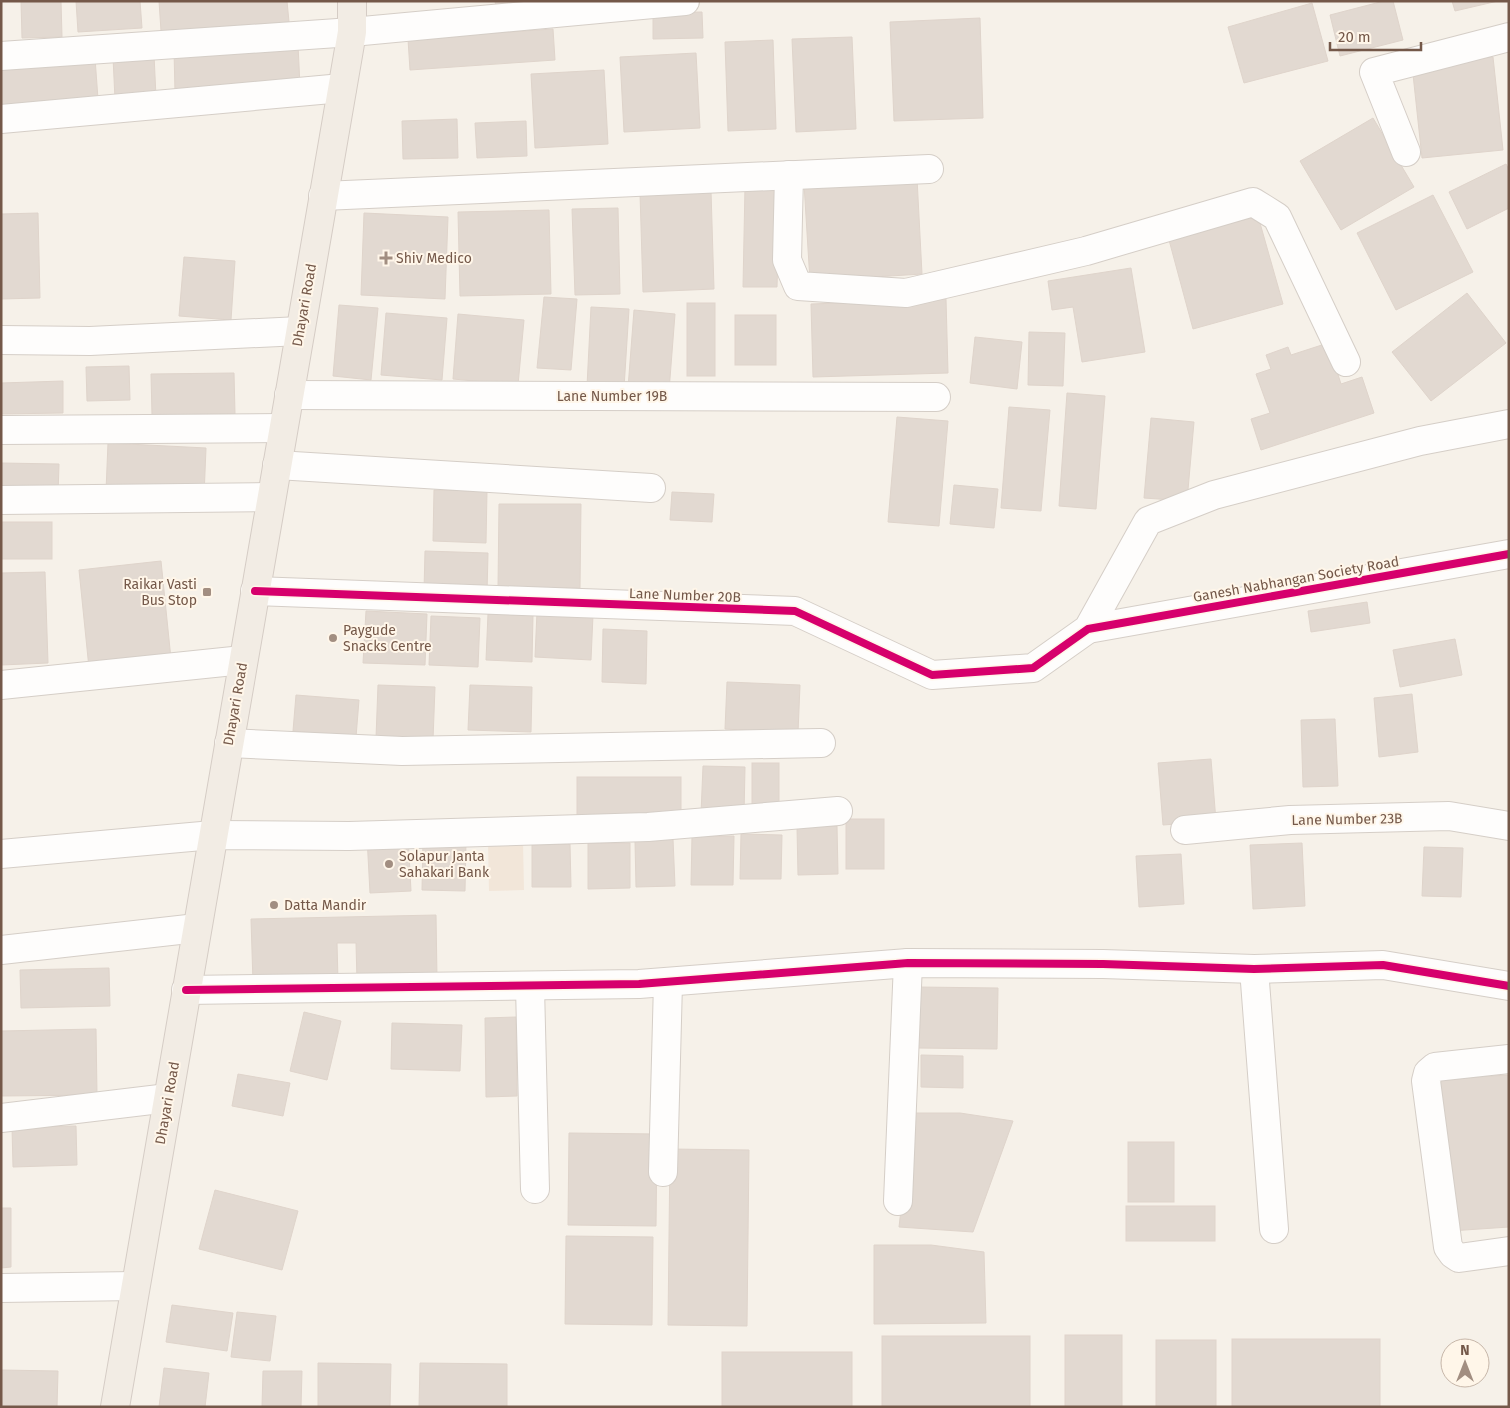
<svg xmlns="http://www.w3.org/2000/svg" width="1510" height="1408" viewBox="0 0 1510 1408" font-family="'Fira Sans',sans-serif">
  <style>
    .residential { fill: #f2e6d9 }
    .building { fill: #e2d9d1; stroke: #dfd4cb }
    .lines { fill: none; stroke-linecap: round; stroke-linejoin: round }
    .minor-casing { stroke: #d5cec7; stroke-width: 30 }
    .major-casing { stroke: #d5ccc5; stroke-width: 30 }
    .minor { stroke: #fefdfc; stroke-width: 28 }
    .major { stroke: #f2ece4; stroke-width: 28 }
    .cycleway-casing { stroke: #fff6e9; stroke-width: 11 }
    .cycleway { stroke: #d6006c; stroke-width: 8 }
    .poi-dot { fill: #a28e81; stroke: #fff6e9; stroke-width: 2 }
    .labels { text-anchor: middle; stroke-width: 4; stroke-linejoin: round; paint-order: stroke }
    .poi-label { font-size: 14px; fill: #745849; stroke: #fff6e9; text-anchor: start }
    .street-label { font-size: 14px; fill: #745849; stroke: #fff6e9 }
  </style>
  <rect width="100%" height="100%" fill="#f6f1e9"/>
  <path class="residential" d="M523,842L524,890L489,891L488,843Z"/>
  <g class="building">
    <path d="M21,1H61L62,37L22,38Z"/>
    <path d="M76,1H140L142,28L78,32Z"/>
    <path d="M159,1H287L289,22L161,31Z"/>
    <path d="M495,1H611L496,7Z"/>
    <path d="M1384,1H1393L1403,40L1340,56L1330,15Z"/>
    <path d="M1452,1H1498L1455,11Z"/>
    <path d="M1312,3L1328,61L1244,83L1228,27Z"/>
    <path d="M702,12L703,38L653,39V13Z"/>
    <path d="M980,18L983,118L894,121L890,22Z"/>
    <path d="M553,29L555,60L410,70L408,39Z"/>
    <path d="M852,37L856,129L796,132L792,39Z"/>
    <path d="M773,40L776,129L728,131L725,42Z"/>
    <path d="M298,45L300,86L175,92L174,50Z"/>
    <path d="M696,53L700,128L624,132L620,57Z"/>
    <path d="M154,55L156,97L115,99L113,57Z"/>
    <path d="M1493,57L1503,150L1422,158L1412,65Z"/>
    <path d="M95,58L98,99L1,105V63Z"/>
    <path d="M604,70L608,144L535,148L531,74Z"/>
    <path d="M1373,118L1414,187L1341,230L1300,161Z"/>
    <path d="M457,119L458,158L403,159L402,121Z"/>
    <path d="M526,121L527,156L477,158L475,123Z"/>
    <path d="M1506,164L1509,170V208L1467,229L1449,192Z"/>
    <path d="M917,178L922,274L810,281L804,184Z"/>
    <path d="M745,186L780,187L777,287H743Z"/>
    <path d="M711,191L714,289L643,292L640,193Z"/>
    <path d="M1433,195L1473,272L1396,310L1357,233Z"/>
    <path d="M618,208L620,294L575,295L572,209Z"/>
    <path d="M549,210L551,294L460,296L458,212Z"/>
    <path d="M38,213L40,298L1,299V214Z"/>
    <path d="M364,213L448,217L445,299L361,295Z"/>
    <path d="M1258,216L1283,304L1193,329L1169,240Z"/>
    <path d="M184,257L235,261L231,320L179,316Z"/>
    <path d="M1131,268L1145,352L1082,362L1073,307L1052,310L1048,281Z"/>
    <path d="M1467,293L1506,343L1431,401L1392,352Z"/>
    <path d="M544,297L577,299L571,370L537,368Z"/>
    <path d="M946,299L948,373L813,377L811,304Z"/>
    <rect x="687" y="303" width="28" height="73"/>
    <path d="M339,305L378,308L371,380L333,376Z"/>
    <path d="M591,307L629,309L624,388L587,386Z"/>
    <path d="M634,310L675,314L669,391L628,388Z"/>
    <path d="M386,313L447,318L442,380L381,375Z"/>
    <path d="M458,314L524,320L518,385L453,379Z"/>
    <rect x="735" y="315" width="41" height="50"/>
    <path d="M1029,332L1065,333L1063,386L1028,385Z"/>
    <path d="M975,337L1022,342L1017,389L970,383Z"/>
    <path d="M1328,343L1341,384L1362,377L1374,413L1261,450L1251,419L1270,413L1256,374L1271,369L1266,355L1288,347L1291,355Z"/>
    <path d="M129,366L130,400L87,401L86,367Z"/>
    <path d="M234,373L235,414L152,415L151,374Z"/>
    <path d="M63,381V413L1,414V383Z"/>
    <path d="M1067,393L1105,396L1096,509L1059,506Z"/>
    <path d="M1009,407L1050,410L1041,511L1001,508Z"/>
    <path d="M897,417L948,421L939,526L888,522Z"/>
    <path d="M1151,418L1194,422L1187,501L1144,498Z"/>
    <path d="M108,443L206,448L204,496L106,491Z"/>
    <path d="M1,463L59,464L58,495L1,494Z"/>
    <path d="M954,485L998,489L994,528L950,524Z"/>
    <path d="M434,490L487,491L486,543L433,541Z"/>
    <path d="M672,492L714,494L712,522L670,520Z"/>
    <path d="M499,504H581L580,588L498,587Z"/>
    <rect x="1" y="522" width="51" height="37"/>
    <path d="M425,551L488,553L487,593L424,591Z"/>
    <path d="M161,561L171,659L89,668L79,570Z"/>
    <path d="M45,572L48,663L1,665V573Z"/>
    <path d="M1367,602L1370,623L1311,632L1308,611Z"/>
    <path d="M366,611L427,614L425,665L363,663Z"/>
    <path d="M537,612L593,615L591,660L535,657Z"/>
    <path d="M488,614L533,615L532,662L486,660Z"/>
    <path d="M431,616L480,618L478,667L429,665Z"/>
    <path d="M603,629L647,631L646,684L602,682Z"/>
    <path d="M1455,639L1462,675L1400,687L1393,650Z"/>
    <path d="M727,682L800,685L798,733L725,729Z"/>
    <path d="M378,685L435,687L433,740L376,738Z"/>
    <path d="M470,685L532,687L531,732L468,730Z"/>
    <path d="M1412,694L1418,752L1379,757L1374,698Z"/>
    <path d="M296,695L359,700L356,737L293,731Z"/>
    <path d="M1335,719L1338,786L1303,787L1301,720Z"/>
    <path d="M1211,759L1216,821L1163,825L1158,763Z"/>
    <rect x="752" y="763" width="27" height="46"/>
    <path d="M703,766L745,767L744,815L701,814Z"/>
    <rect x="577" y="777" width="104" height="40"/>
    <rect x="846" y="819" width="38" height="50"/>
    <path d="M837,826L838,874L798,875L797,827Z"/>
    <path d="M741,834L782,835L781,879H740Z"/>
    <path d="M408,835L411,891L370,893L367,837Z"/>
    <path d="M692,836H734L733,885H691Z"/>
    <path d="M673,839L675,886L636,887L635,841Z"/>
    <path d="M423,840H466L465,891L422,890Z"/>
    <path d="M588,843H630V888L588,889Z"/>
    <path d="M1302,843L1305,906L1253,909L1250,845Z"/>
    <path d="M570,844L571,887H532V845Z"/>
    <path d="M1424,847L1463,848L1461,897L1422,896Z"/>
    <path d="M1181,854L1184,904L1139,907L1136,856Z"/>
    <path d="M436,915L437,979L357,981L356,943H337L338,981L253,983L251,919Z"/>
    <path d="M109,968L110,1006L21,1008L20,970Z"/>
    <path d="M918,987L998,988L997,1049L918,1048Z"/>
    <path d="M304,1012L341,1021L327,1080L290,1071Z"/>
    <path d="M516,1017L517,1096L486,1097L485,1018Z"/>
    <path d="M392,1023L462,1025L460,1071L391,1069Z"/>
    <path d="M96,1029L97,1095L1,1096V1031Z"/>
    <path d="M921,1055L963,1056V1088L921,1087Z"/>
    <path d="M238,1074L290,1083L283,1116L232,1106Z"/>
    <path d="M1509,1075V1227L1450,1231L1439,1079Z"/>
    <path d="M903,1113H960L1013,1121L973,1232L899,1227L903,1193Z"/>
    <path d="M76,1126L77,1165L13,1167L12,1127Z"/>
    <path d="M569,1133L657,1134L656,1226L568,1225Z"/>
    <rect x="1128" y="1142" width="46" height="60"/>
    <path d="M670,1149L749,1150L747,1326L668,1325Z"/>
    <path d="M215,1190L298,1211L282,1270L199,1249Z"/>
    <rect x="1126" y="1206" width="89" height="35"/>
    <path d="M1,1208H11V1267L1,1268Z"/>
    <path d="M566,1236L653,1237L652,1325L565,1324Z"/>
    <path d="M874,1245H931L984,1252L986,1323L874,1324Z"/>
    <path d="M172,1305L233,1313L227,1351L166,1342Z"/>
    <path d="M237,1312L276,1316L270,1361L231,1357Z"/>
    <rect x="1065" y="1335" width="57" height="72"/>
    <rect x="882" y="1336" width="148" height="71"/>
    <rect x="1232" y="1339" width="148" height="68"/>
    <rect x="1156" y="1340" width="60" height="67"/>
    <rect x="722" y="1352" width="130" height="55"/>
    <path d="M318,1363L391,1364L390,1407H318Z"/>
    <path d="M420,1363L507,1364V1407H419Z"/>
    <path d="M164,1368L209,1373L205,1407H159Z"/>
    <path d="M1,1370L58,1371L57,1407H1Z"/>
    <path d="M263,1371H302L301,1407H262Z"/>
  </g>
  <g class="lines">
    <defs>
      <g id="minor">
        <path d="M1,56L352,32L685,1"/>
        <path d="M1,119L342,88"/>
        <path d="M1406,152L1374,72L1509,37"/>
        <path d="M789,175L787,260L798,286L906,293L1086,251L1253,202L1277,217L1346,362"/>
        <path d="M323,196L929,169"/>
        <path d="M1,340L90,341L300,331"/>
        <path d="M289,395L936,397"/>
        <path d="M1,430L283,428"/>
        <path d="M277,465L651,488"/>
        <path d="M1,500L271,497"/>
        <path d="M255,591L795,611L932,675L1033,668L1088,629L1148,521L1214,495L1420,441L1509,424"/>
        <path d="M1088,629L1509,554"/>
        <path d="M1,685L243,660"/>
        <path d="M229,743L402,751L821,743"/>
        <path d="M1185,830L1290,820L1449,816L1509,826"/>
        <path d="M1,854L213,835L349,836L648,827L838,811"/>
        <path d="M1,950L197,928"/>
        <path d="M1254,969L1274,1229"/>
        <path d="M530,987L535,1189"/>
        <path d="M186,990L639,984L908,963L1103,964L1254,969L1383,965L1509,986"/>
        <path d="M1509,1059L1435,1067L1428,1073L1426,1081L1448,1247L1453,1254L1459,1258L1509,1251"/>
        <path d="M1,1118L168,1098"/>
        <path d="M663,1172L668,983"/>
        <path d="M898,1201L908,963"/>
        <path d="M1,1288L135,1286"/>
      </g>
      <path id="major" d="M115,1407L352,32V1"/>
    </defs>
    <use href="#minor" class="minor-casing"/>
    <use href="#major" class="major-casing"/>
    <use href="#minor" class="minor"/>
    <use href="#major" class="major"/>
    <defs>
      <g id="cycleway">
        <path d="M255,591L795,611L932,675L1033,668L1088,629L1509,554"/>
        <path d="M186,990L639,984L908,963L1103,964L1254,969L1383,965L1509,986"/>
      </g>
    </defs>
    <use href="#cycleway" class="cycleway-casing"/>
    <use href="#cycleway" class="cycleway"/>
  </g>
  <g class="poi-dot">
    <path d="M383.5 250.5h5v5h5v5h-5v5h-5v-5h-5v-5h5z"/>
    <rect x="202" y="587" width="10" height="10" rx="2.5"/>
    <circle cx="333" cy="638" r="5"/>
    <circle cx="389" cy="864" r="5"/>
    <circle cx="274" cy="905" r="5"/>
  </g>
  <g class="labels">
    <g class="poi-label">
      <text x="396" y="263">Shiv Medico</text>
      <text x="197" y="589" text-anchor="end">Raikar Vasti<tspan x="197" dy="16">Bus Stop</tspan></text>
      <text x="343" y="635">Paygude<tspan x="343" dy="16">Snacks Centre</tspan></text>
      <text x="399" y="861">Solapur Janta<tspan x="399" dy="16">Sahakari Bank</tspan></text>
      <text x="284" y="910">Datta Mandir</text>
    </g>
    <g class="street-label">
      <text transform="translate(304 305) rotate(-80)" y="5">Dhayari Road</text>
      <text x="612" y="401">Lane Number 19B</text>
      <text transform="translate(1296 579) rotate(-10)" y="5">Ganesh Nabhangan Society Road</text>
      <text transform="translate(685 595) rotate(2)" y="5">Lane Number 20B</text>
      <text transform="translate(235 704) rotate(-80)" y="5">Dhayari Road</text>
      <text transform="translate(1347 819) rotate(-1)" y="5">Lane Number 23B</text>
      <text transform="translate(167 1103) rotate(-80)" y="5">Dhayari Road</text>
    </g>
  </g>
  <rect width="1510" height="1408" fill="none" stroke="#745849" stroke-width="5"/>
  <g transform="translate(1465 1363)"><circle r="24" fill="#fff6e9" stroke="#c7b7a9"/>
  <path d="M0-4L9 19L0 12L-9 19Z" fill="#a28e81"/>
  <text y="-8" font-size="14" font-weight="bold" text-anchor="middle" fill="#745849">N</text>
  </g>
  <path d="M1330 42v8h91v-8" fill="none" stroke="#745849" stroke-width="2.5"/>
  <text x="1338" y="42" font-size="15" fill="#745849" stroke="#fff6e9" stroke-width="4" paint-order="stroke">20 m</text>
</svg>
